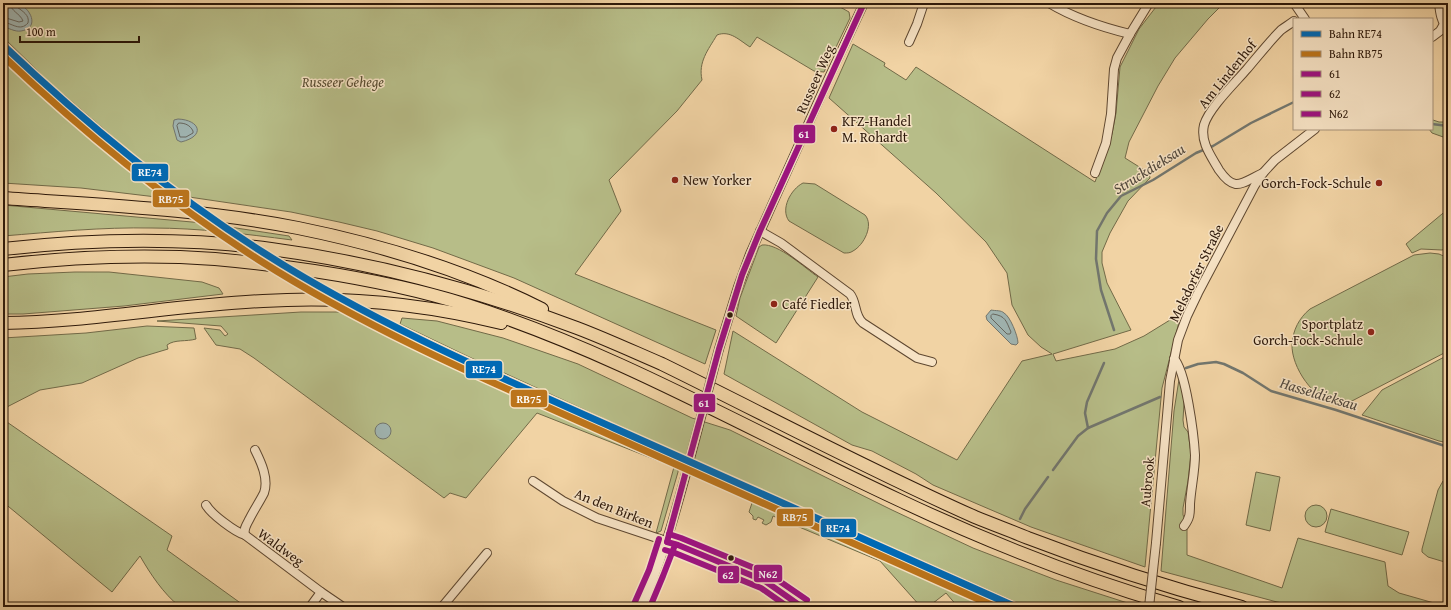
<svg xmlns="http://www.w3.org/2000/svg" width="1451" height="610" viewBox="0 0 1451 610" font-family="'Gentium Book Plus',serif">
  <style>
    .green { fill: #b7bd88; stroke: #726a48 }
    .water { fill: #a0b5b2; stroke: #72766e }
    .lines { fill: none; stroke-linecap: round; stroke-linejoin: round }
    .shore { stroke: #66665e; stroke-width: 1 }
    .stream { stroke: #72766e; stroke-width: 2.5 }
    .minor-casing { stroke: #5e4730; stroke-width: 10 }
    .highway-casing { stroke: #2d1809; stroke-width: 14 }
    .minor { stroke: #f6e2c4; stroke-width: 8 }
    .highway { stroke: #f1d3a4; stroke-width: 12 }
    .minor-bridge-casing { stroke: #5e4730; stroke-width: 10; stroke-linecap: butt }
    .minor-bridge { stroke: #f6e2c4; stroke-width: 8 }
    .bus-1-casing { stroke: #f6e2c4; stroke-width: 9 }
    .bus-2-casing { stroke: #f6e2c4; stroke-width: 9 }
    .bus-3-casing { stroke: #f6e2c4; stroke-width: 9 }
    .bus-1 { stroke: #9d1380; stroke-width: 6 }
    .bus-2 { stroke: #9d1380; stroke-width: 6 }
    .bus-3 { stroke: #9d1380; stroke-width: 6 }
    .rail-1-casing { stroke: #f6e2c4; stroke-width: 10 }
    .rail-2-casing { stroke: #f6e2c4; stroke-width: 10 }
    .rail-1 { stroke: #0069b4; stroke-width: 7 }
    .rail-2 { stroke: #bb741b; stroke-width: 7 }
    .poi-dot { fill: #8f2418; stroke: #f6e2c4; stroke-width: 1.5 }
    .bus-dot { fill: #2d1809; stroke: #f6e2c4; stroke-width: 1.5 }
    .labels { text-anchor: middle; stroke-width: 3; stroke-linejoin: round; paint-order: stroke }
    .street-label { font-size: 14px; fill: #2d1809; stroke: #f6e2c4 }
    .park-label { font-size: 14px; font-style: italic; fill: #564a2f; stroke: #f6e2c4 }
    .poi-label { font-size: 14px; fill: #2d1809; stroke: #f6e2c4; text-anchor: start }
    .water-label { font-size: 15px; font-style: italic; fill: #50473c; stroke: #f6e2c4 }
    .line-badge { stroke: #f6e2c4; stroke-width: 1.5 }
    .badge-label { font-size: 11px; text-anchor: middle; font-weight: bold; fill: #fff }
  </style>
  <rect width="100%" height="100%" fill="#f1d3a4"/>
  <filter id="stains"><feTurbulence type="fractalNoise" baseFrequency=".005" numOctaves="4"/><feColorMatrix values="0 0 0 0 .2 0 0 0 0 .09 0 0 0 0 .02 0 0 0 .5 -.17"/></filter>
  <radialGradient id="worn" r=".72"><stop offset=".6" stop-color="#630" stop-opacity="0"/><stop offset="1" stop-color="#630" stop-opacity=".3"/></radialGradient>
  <g class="green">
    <path d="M16,3H833L849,12L850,18L824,72L814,71L757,37L750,47C739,40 730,30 717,35C708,50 698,62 702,80L677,111L609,180L621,211L575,274L716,330L705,364L514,278L433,248L377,231L339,222L291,212L189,197L127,149L49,82L3,37V26L14,30L25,7Z"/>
    <path d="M1159,3H1224L1208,19L1175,58L1158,86L1129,142L1125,158L1149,173L1150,178L1128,201L1110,233L1102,252V263L1107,283L1131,330L1053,354L1056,361L1115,349L1144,336L1170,320L1175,318L1179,322L1162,388L1145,567L1031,527L933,485L916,474L872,451L852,445L724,374L733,331L862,412L957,460L1022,361L1052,354L1041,347L1028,335L1012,305L1007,273L986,242L936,193L829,98L853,44L885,63L884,66L906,80L916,67L1095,182L1112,134L1116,113L1120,67L1139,29Z"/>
    <path d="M3,53C57,106 112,154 173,199L81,188L3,183Z"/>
    <path d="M1433,120L1439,122H1448V146L1446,138L1432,133L1429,129H1432V121Z"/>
    <path d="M803,183L815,184L865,215C874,225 864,245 853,251C850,253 848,253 844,253L789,221C780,209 791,189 803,183Z"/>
    <path d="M3,205L203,223L289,236L292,240C245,234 199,228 152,228C102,227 53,232 3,236Z"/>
    <path d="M1448,209V248L1442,250L1421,249L1412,253L1406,244Z"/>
    <path d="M762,245C778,243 805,268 818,277L776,343L736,316L740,298L759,247Z"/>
    <path d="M1430,253L1439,254L1448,258V351L1350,402C1346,403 1342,404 1338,404C1314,401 1291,367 1292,344C1293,330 1299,318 1310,309L1414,255Z"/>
    <path d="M75,272H109L202,282L219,288L223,294L124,306L23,314H3V277L28,274Z"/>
    <path d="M301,312H353L463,367L678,464V472L661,531L656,533L674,467L537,413L466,498L450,493L444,498L254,358L240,349L216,345L204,328L220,330L225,336L228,334L221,326L157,321Z"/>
    <path d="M402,318L437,321L503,338L578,364L692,418L730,430L892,510L973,548L1056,580L1140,607H1027L681,454L467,356L400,324Z"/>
    <path d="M147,326L194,328L196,339C186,342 175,339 167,345L168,349L138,358L82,383L40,390L3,409V338L86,333Z"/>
    <path d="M1448,355V443L1439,441L1362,415L1382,390Z"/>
    <path d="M1180,373L1184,403L1183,420L1184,427L1188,432L1191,453L1188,481L1183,508V515L1187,523V555L1282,588L1298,538L1385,562L1388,586L1399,593L1448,607H1304L1277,602L1161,571L1174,411Z"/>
    <path d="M4,420L172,536L167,550L246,607H180C163,593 151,575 140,556L112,592L3,502Z"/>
    <path d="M1256,472L1280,477L1270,531L1246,525Z"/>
    <path d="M1448,479V563L1428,557L1422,552V549L1438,490L1443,481Z"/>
    <path d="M754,497L834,534L1006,607H958L946,593L928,607H921L880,561L773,516L771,522L766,525L762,523L764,520L758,517L756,520L753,519V516L749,512Z"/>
    <circle cx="1316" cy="516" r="11"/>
    <path d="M1331,509L1409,532L1402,555L1325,532Z"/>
  </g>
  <g class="water">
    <path d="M3,3C7,3 12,2 16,3C30,6 41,28 21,31C15,32 8,28 3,26Z"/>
    <path d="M178,119C200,120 206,136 181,142L177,140L173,126L174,120Z"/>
    <path d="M991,310C996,311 1001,310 1004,313C1010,316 1018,336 1018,343L1016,345L1011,344L987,320L986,316Z"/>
    <circle cx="383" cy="431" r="8"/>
  </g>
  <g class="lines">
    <g class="shore">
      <path d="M3,17L19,22L23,21C20,13 11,12 10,3"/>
      <path d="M3,22C12,23 20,32 28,23C30,15 22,11 17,7L15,3"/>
      <path d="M179,123C185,123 190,125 193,131V133L186,137H180L177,126Z"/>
      <path d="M993,314C1006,316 1006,321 1011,332L1010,334H1007L991,318V316Z"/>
    </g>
    <g class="stream">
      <path d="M1432,124L1448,126"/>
      <path d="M1114,330L1101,290L1096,259L1097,231L1107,213L1121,196L1153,180L1196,153L1213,146L1251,123L1294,102"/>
      <path d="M1186,368L1198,364L1216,362L1224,364L1243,373L1271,391L1336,410L1448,447"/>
      <path d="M1088,428L1160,397"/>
      <path d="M1053,470L1078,436L1088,428L1085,413L1087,402L1104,363"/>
      <path d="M1020,519L1025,509L1048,477"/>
    </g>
    <defs>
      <g id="minor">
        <path d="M1049,3C1074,18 1101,27 1130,34"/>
        <path d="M1294,3L1305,19"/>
        <path d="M1439,3C1440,13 1441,21 1448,29"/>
        <path d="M1432,37L1440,31L1444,24"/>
        <path d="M909,42L917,24L924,3"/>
        <path d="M1095,173L1106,143L1111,114L1114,69L1117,58L1130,34L1149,3"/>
        <path d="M1263,173C1241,183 1235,193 1219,170C1211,156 1200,142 1204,125C1209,108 1235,83 1247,69C1258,56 1269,42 1281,30C1285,27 1290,24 1294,21"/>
        <path d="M760,231L781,243L850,294C857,302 854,316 863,323L917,358L932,362"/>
        <path d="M719,349L738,287L750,254L827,82L864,3"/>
        <path d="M1174,359C1186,370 1194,437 1195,455C1195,471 1191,488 1190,504C1190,514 1190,518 1184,526"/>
        <path d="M533,481L563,501L597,518L678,545L765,581L802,607"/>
        <path d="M206,505C211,514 235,532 245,535L321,592L343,607"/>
        <path d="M245,535C243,529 247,524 250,518C254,510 260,501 264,493C269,479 261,462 255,450"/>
        <path d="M1156,543L1170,381L1178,340L1187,316L1198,293L1255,185L1263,173L1275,160L1315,129"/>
        <path d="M310,607L321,592"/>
        <path d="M442,607L487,553"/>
        <path d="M641,607C662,563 674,517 687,470"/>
      </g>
      <g id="highway">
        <path d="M3,198C101,205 201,209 298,228C382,245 466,271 542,309"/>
        <path d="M3,249C92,239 183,237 271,249C376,263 479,291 577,328C606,339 634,352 662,364C766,415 869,470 975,517C992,524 1011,531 1028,538C1098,565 1169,588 1242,607"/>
        <path d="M3,265C73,257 145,254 215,259C248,262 281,266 314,271C366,279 417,289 467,305C618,353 756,434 899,500C990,543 1082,579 1179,607"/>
        <path d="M3,323C90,322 176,305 263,301C342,296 424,304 501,323"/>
      </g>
    </defs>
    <use href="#minor" class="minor-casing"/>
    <use href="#highway" class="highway-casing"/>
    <use href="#minor" class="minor"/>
    <use href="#highway" class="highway"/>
    <defs>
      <g id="minor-bridge">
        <path d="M687,470L719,349"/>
        <path d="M1149,607L1156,543"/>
      </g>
    </defs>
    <use href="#minor-bridge" class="minor-bridge-casing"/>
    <use href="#minor-bridge" class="minor-bridge"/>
    <defs>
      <g id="bus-1">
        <path d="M667,542L719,349L742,275L760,231L864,3"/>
        <path d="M667,542L678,545L765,581L802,607"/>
      </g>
      <g id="bus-2">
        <path d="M665,550L675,553L761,588L788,607"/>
        <path d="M650,607L663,576L675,545"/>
      </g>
      <g id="bus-3">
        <path d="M669,534L681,538L769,574L807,600"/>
        <path d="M634,604L649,570L659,539"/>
      </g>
    </defs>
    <use href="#bus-1" class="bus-1-casing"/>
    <use href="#bus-2" class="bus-2-casing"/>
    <use href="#bus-3" class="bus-3-casing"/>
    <use href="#bus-1" class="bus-1"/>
    <use href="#bus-2" class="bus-2"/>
    <use href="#bus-3" class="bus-3"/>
    <defs>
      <path id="rail-1" d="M3,45C84,122 169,193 264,253C374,323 495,375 614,428C748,488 882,547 1016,607"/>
      <path id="rail-2" d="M3,56C82,131 167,201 259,260C369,330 489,381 608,434C737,492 867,549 996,607"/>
    </defs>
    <use href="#rail-1" class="rail-1-casing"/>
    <use href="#rail-2" class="rail-2-casing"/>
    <use href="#rail-1" class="rail-1"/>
    <use href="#rail-2" class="rail-2"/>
  </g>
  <g class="poi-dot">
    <circle cx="834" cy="129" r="4"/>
    <circle cx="675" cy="180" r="4"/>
    <circle cx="1379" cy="183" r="4"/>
    <circle cx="774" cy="304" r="4"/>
    <circle cx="1371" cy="332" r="4"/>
  </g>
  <g class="bus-dot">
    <circle cx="730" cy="315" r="3.5"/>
    <circle cx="731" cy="558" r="3.5"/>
  </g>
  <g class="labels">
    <g class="street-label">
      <text transform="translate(1227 74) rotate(-51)" y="5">Am Lindenhof</text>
      <text transform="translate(815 79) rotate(-66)" y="5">Russeer Weg</text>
      <text transform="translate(1196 273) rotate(-64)" y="5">Melsdorfer Straße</text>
      <text transform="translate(1147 482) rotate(-85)" y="5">Aubrook</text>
      <text transform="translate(614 508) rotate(22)" y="5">An den Birken</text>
      <text transform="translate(281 547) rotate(36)" y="5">Waldweg</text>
    </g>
    <g class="park-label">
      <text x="343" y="87">Russeer Gehege</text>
    </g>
    <g class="poi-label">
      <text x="842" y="126">KFZ-Handel<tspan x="842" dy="16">M. Rohardt</tspan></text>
      <text x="683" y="185">New Yorker</text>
      <text x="1371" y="188" text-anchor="end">Gorch-Fock-Schule</text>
      <text x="782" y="309">Café Fiedler</text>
      <text x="1363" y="329" text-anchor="end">Sportplatz<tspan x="1363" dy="16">Gorch-Fock-Schule</tspan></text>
    </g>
    <g class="water-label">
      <text transform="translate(1149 169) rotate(-32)" y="5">Struckdieksau</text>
      <text transform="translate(1319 394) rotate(17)" y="5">Hasseldieksau</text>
    </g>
  </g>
  <g class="line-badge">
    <rect x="793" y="124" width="23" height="20" rx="4" fill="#9d1380"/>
    <rect x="131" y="163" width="38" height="19" rx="4" fill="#0069b4"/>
    <rect x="152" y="189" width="38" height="19" rx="4" fill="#bb741b"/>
    <rect x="465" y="360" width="38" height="19" rx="4" fill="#0069b4"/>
    <rect x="510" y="389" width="38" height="19" rx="4" fill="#bb741b"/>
    <rect x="693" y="393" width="23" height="20" rx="4" fill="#9d1380"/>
    <rect x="776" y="508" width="38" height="19" rx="4" fill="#bb741b"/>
    <rect x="820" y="518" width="37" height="20" rx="4" fill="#0069b4"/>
    <rect x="753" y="564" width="30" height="19" rx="4" fill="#9d1380"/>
    <rect x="717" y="565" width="23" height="19" rx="4" fill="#9d1380"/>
  </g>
  <g class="badge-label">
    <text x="804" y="138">61</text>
    <text x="150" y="176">RE74</text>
    <text x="171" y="203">RB75</text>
    <text x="484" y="373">RE74</text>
    <text x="529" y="403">RB75</text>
    <text x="704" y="407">61</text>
    <text x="795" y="521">RB75</text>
    <text x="838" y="532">RE74</text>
    <text x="768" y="578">N62</text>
    <text x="728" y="579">62</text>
  </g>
  <rect width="1451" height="610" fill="none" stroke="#f1d3a4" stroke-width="16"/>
  <rect x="4" y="4" width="1443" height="602" fill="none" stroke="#2d1809" stroke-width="2"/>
  <rect x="8" y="8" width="1435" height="594" fill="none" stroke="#2d1809"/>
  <rect x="1293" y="18" width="140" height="112" fill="#f6e2c4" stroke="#a69179"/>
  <rect x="1301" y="31" width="20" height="6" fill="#0069b4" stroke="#a69179"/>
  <text x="1329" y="38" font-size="12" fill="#2d1809">Bahn RE74</text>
  <rect x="1301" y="51" width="20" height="6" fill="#bb741b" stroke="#a69179"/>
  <text x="1329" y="58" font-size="12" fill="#2d1809">Bahn RB75</text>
  <rect x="1301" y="71" width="20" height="6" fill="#9d1380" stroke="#a69179"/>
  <text x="1329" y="78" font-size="12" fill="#2d1809">61</text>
  <rect x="1301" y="91" width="20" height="6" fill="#9d1380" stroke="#a69179"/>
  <text x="1329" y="98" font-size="12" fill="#2d1809">62</text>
  <rect x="1301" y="111" width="20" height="6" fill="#9d1380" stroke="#a69179"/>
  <text x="1329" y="118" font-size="12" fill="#2d1809">N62</text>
  <path d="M20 36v6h119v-6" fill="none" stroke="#2d1809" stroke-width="2"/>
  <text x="26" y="36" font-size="12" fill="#2d1809" stroke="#f6e2c4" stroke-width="3" paint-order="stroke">100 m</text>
  <rect width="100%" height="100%" filter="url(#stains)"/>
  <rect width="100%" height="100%" fill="url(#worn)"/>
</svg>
